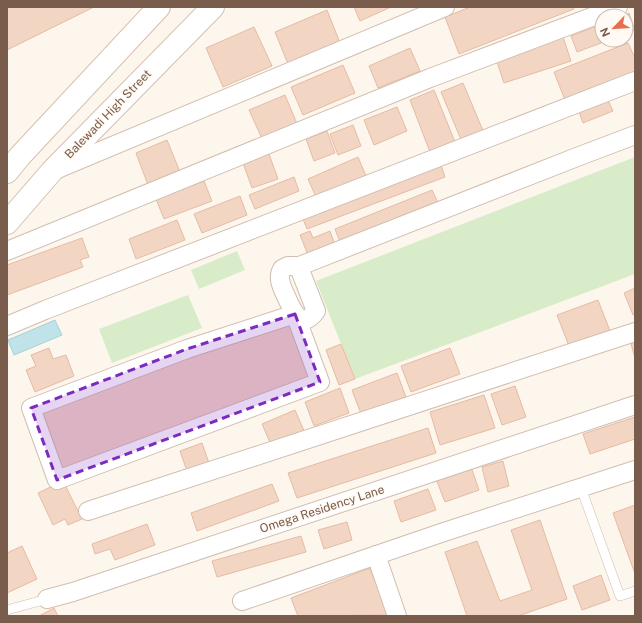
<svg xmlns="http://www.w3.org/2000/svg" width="642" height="623" viewBox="0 0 642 623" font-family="'Public Sans',sans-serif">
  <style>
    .green { fill: #d8ecc9 }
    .water { fill: #bfe3e8; stroke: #a5d3da }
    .building { fill: #f3d5c3; stroke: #e6bba3 }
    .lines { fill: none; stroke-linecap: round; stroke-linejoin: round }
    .lane-casing { stroke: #d1beb0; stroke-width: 10 }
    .street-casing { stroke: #d1beb0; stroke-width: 20 }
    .secondary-casing { stroke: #d6c0b0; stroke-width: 24 }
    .lane { stroke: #fff; stroke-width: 9 }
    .street { stroke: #fff; stroke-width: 18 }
    .secondary { stroke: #fff; stroke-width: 22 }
    .marked { fill: #7b2cbf; fill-opacity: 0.2; stroke: #7b2cbf; stroke-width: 3; stroke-dasharray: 8 5; stroke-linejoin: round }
    .labels { text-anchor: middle; stroke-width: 3; stroke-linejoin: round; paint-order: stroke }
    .street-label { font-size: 12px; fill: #7a5c4d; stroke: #fffaf3 }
  </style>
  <rect width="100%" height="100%" fill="#fdf6ec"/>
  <g class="green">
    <path d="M635,157V274L355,379L316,281Z"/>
    <path d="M237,251L245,270L199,289L191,270Z"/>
    <path d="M188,295L202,328L112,363L99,329Z"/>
  </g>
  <path class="water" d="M55,320L62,335L14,355L8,340Z"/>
  <g class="building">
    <path d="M7,7H94L7,50Z"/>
    <path d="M354,7H391L360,21Z"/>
    <path d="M470,7H573L574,9L459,54L445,17Z"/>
    <path d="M327,10L340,43L288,64L275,32Z"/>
    <path d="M629,13L635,30L626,33V16H622Z"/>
    <path d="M602,24V40H609L577,52L571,36Z"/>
    <path d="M254,27L272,66L223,87L206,48Z"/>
    <path d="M562,34L571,61L504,83L495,56Z"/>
    <path d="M628,43L635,58V73L565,100L554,72Z"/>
    <path d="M410,48L420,71L378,88L369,66Z"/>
    <path d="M343,65L355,93L303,115L291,87Z"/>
    <path d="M463,83L484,133L462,142L441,92Z"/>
    <path d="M434,90L455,142L430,152L410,100Z"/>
    <path d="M285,95L298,126L263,141L249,110Z"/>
    <path d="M606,96L613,111L583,123L578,109Z"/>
    <path d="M397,107L407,131L374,145L364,120Z"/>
    <path d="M353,125L361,146L338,155L330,134Z"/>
    <path d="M327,131L335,153L314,161L306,139Z"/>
    <path d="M167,140L180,172L148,185L136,153Z"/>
    <path d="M269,154L278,179L252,188L243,163Z"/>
    <path d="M358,157L366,176L316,197L308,179Z"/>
    <path d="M440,162L445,177L307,229L301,214Z"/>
    <path d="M294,177L299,191L255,209L249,195Z"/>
    <path d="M204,181L212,201L164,219L156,199Z"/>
    <path d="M432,190L438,203L340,242L335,229Z"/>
    <path d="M240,196L247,215L202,233L194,214Z"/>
    <path d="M177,220L185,240L136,259L129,239Z"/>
    <path d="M310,231L313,238L330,231L335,245L308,255L300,235Z"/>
    <path d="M82,238L89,257L80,260L83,267L7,295V265Z"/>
    <path d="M635,288V314L633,315L624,293Z"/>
    <path d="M598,300L610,331L569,346L557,315Z"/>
    <path d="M290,317L313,380L60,473L37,410Z"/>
    <path d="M635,336V358L629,337Z"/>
    <path d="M341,344L355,379L339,385L326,350Z"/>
    <path d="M49,348L53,359L66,355L74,376L35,392L26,370L36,366L31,355Z"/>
    <path d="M450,348L460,374L411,392L401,366Z"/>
    <path d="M397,373L406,397L361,414L352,390Z"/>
    <path d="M515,386L526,417L502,425L491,394Z"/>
    <path d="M340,388L349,413L314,426L305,402Z"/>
    <path d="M484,395L495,428L440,445L430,412Z"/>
    <path d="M295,410L305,433L272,447L262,424Z"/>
    <path d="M635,417V439L590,454L583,434Z"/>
    <path d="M428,428L436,453L297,498L288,473Z"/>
    <path d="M202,443L210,466L188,474L180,451Z"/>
    <path d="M503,461L509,486L488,492L482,467Z"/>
    <path d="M471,467L479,490L445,502L436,479Z"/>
    <path d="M63,481L82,519L68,525L65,519L53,525L38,493Z"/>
    <path d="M272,484L279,501L197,531L191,513Z"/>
    <path d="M428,489L436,510L401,522L394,501Z"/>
    <path d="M635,505V574L613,513Z"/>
    <path d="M540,520L567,599L518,616H467L445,552L477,541L500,601L532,590L511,530Z"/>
    <path d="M347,522L352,540L324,549L318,530Z"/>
    <path d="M147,524L155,545L115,560L110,549L95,554L92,544Z"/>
    <path d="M301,536L306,552L217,577L212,561Z"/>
    <path d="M22,546L37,579L7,593V553Z"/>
    <path d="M370,568L388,615L298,616L291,598Z"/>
    <path d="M601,575L610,600L582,610L573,586Z"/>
    <path d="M54,608L58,616H39Z"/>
  </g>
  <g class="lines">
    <defs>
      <g id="lane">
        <path d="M581,488L620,596L635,591"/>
        <path d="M7,610L47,599"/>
      </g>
      <g id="street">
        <path d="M55,170L445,7"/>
        <path d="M7,251L430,78L618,7"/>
        <path d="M288,266H296L300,270L316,311C301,332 292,310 286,296C283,290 279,282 280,275C280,273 281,271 282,269Z"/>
        <path d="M297,267L577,157L635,135"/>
        <path d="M295,314L320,382L57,480L31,408L187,349Z"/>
        <path d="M7,326L45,310L635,81"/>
        <path d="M88,511L635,332"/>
        <path d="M376,555L397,616"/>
        <path d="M47,599L73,592L635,405"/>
        <path d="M242,601L444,532L635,470"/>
      </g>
      <g id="secondary">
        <path d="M7,172L20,156L159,7"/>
        <path d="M7,223L52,171L213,7"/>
      </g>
    </defs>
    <use href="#lane" class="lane-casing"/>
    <use href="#street" class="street-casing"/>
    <use href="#secondary" class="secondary-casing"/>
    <use href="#lane" class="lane"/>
    <use href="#street" class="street"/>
    <use href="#secondary" class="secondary"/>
  </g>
  <path class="marked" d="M295,314L320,382L57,480L31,408L187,349Z"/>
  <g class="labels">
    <g class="street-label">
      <text transform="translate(108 114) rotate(-46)" y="4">Balewadi High Street</text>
      <text transform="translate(322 509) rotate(-18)" y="4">Omega Residency Lane</text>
    </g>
  </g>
  <rect width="642" height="623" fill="none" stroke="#7a5c4d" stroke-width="16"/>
  <g transform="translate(614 28) rotate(245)"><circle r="19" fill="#fffaf3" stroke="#cabbb1"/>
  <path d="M0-3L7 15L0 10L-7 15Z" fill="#e76f51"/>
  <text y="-6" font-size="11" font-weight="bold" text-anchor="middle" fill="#7a5c4d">N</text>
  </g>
</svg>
